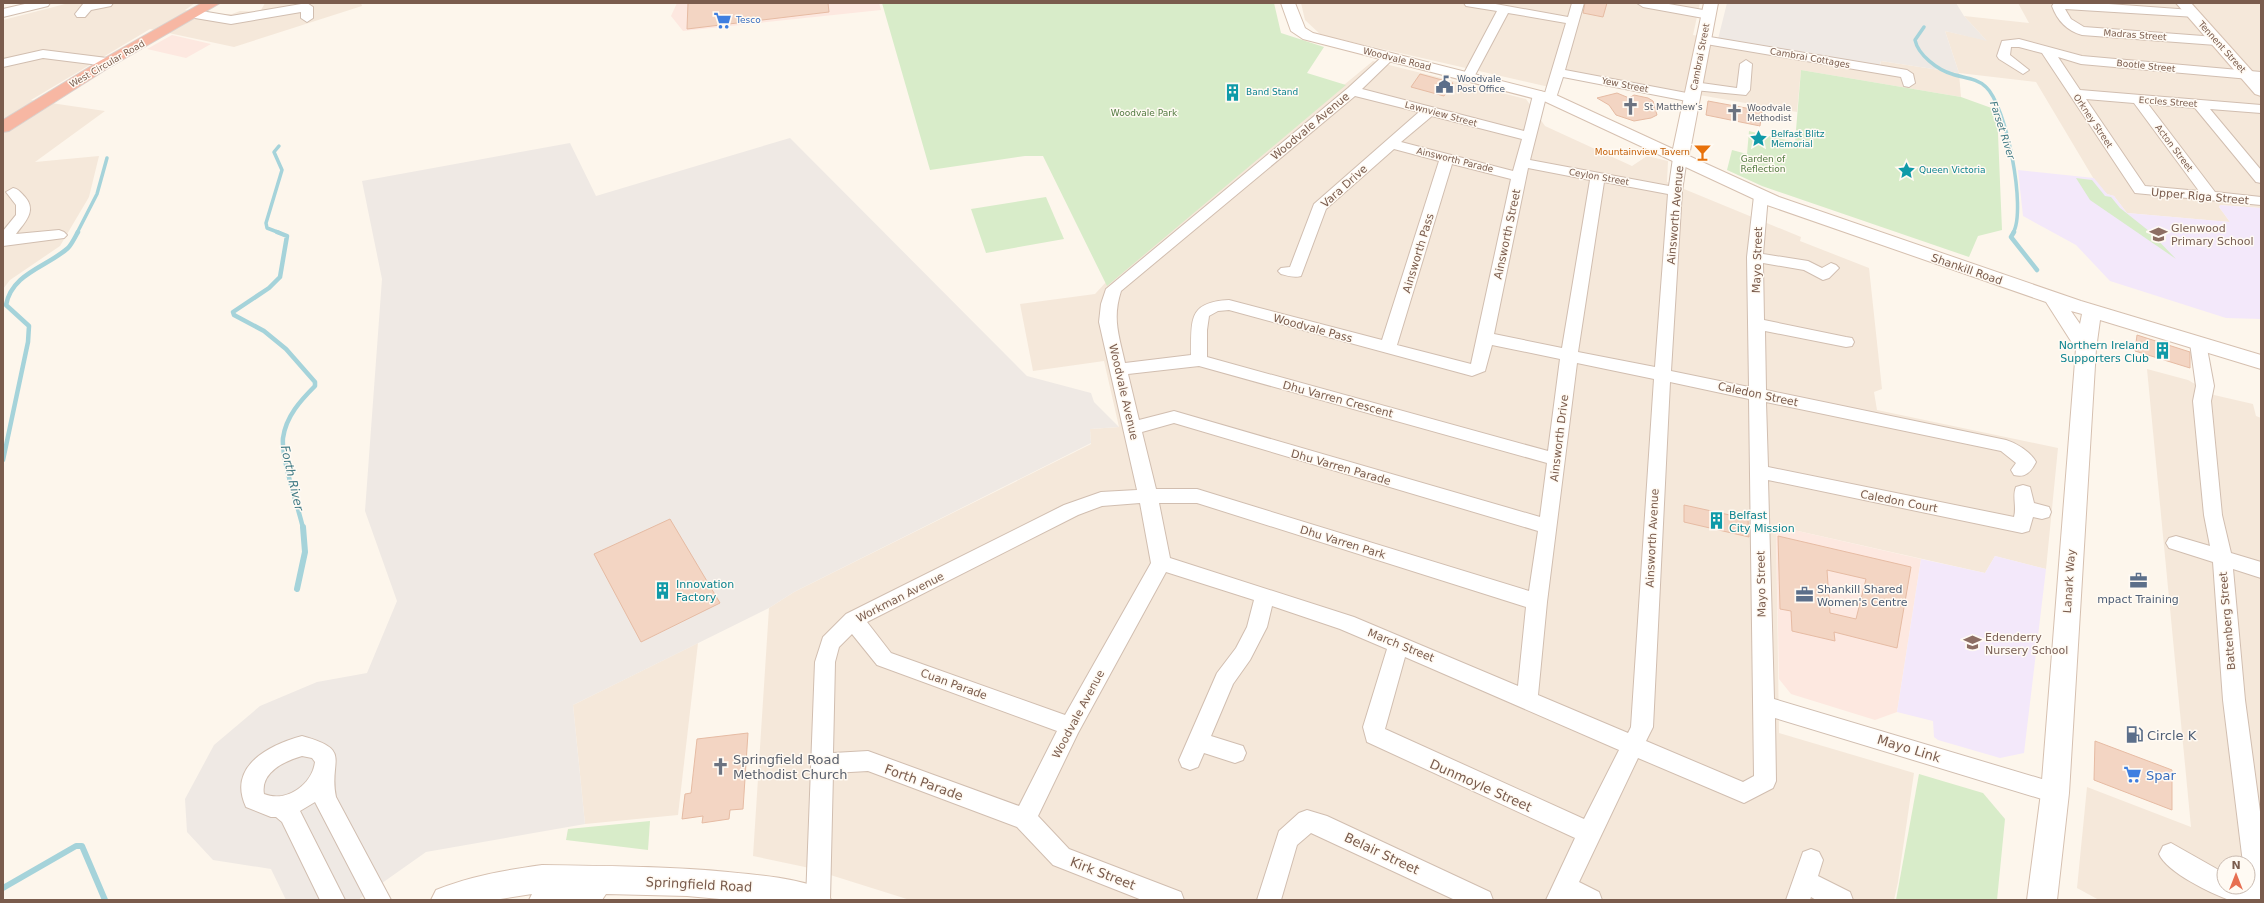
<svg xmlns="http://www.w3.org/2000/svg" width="2264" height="903" viewBox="0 0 2264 903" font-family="'DejaVu Sans',sans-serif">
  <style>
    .residential { fill: #f5e8da; fill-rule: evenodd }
    .commercial { fill: #fde8e0 }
    .industrial { fill: #efe9e4 }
    .education { fill: #f3e8fa }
    .green { fill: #d8ecc9 }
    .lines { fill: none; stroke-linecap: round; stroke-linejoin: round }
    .stream-far2 { stroke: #a5d3da; stroke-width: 3.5 }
    .stream-far1 { stroke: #a5d3da; stroke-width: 4.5 }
    .stream { stroke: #a5d3da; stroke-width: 6 }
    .building { fill: #f3d5c3; stroke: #e6bba3; fill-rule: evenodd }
    .street-casing { stroke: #d1beb0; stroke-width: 2 }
    .secondary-casing { stroke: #d6c0b0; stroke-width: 2 }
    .highway-casing { stroke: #dad1cd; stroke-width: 2 }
    .street { fill: #fff; fill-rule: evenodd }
    .secondary { fill: #fff; fill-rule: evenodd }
    .highway { fill: #f7b7a3; fill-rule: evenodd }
    .labels { text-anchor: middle; stroke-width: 3; stroke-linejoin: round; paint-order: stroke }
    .far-shop-label { font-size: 9px; fill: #366cbe; stroke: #fffaf3; text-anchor: start }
    .far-street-label { font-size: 9px; fill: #7a5c4d; stroke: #fffaf3 }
    .far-service-label { font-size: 9px; fill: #4e5e75; stroke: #fffaf3; text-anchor: start }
    .far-culture-label { font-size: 9px; fill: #0d838f; stroke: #fffaf3; text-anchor: start }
    .far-worship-label { font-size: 9px; fill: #5b616d; stroke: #fffaf3; text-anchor: start }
    .far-park-label { font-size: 9px; fill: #537a41; stroke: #fffaf3 }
    .far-food-label { font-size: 9px; fill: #c56008; stroke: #fffaf3; text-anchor: end }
    .far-water-label { font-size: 10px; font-style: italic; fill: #437c86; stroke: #fffaf3 }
    .street-label { font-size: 11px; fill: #7a5c4d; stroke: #fffaf3 }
    .education-label { font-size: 11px; fill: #785e54; stroke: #fffaf3; text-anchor: start }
    .culture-label { font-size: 11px; fill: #0d838f; stroke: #fffaf3; text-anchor: start }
    .service-label { font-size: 11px; fill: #4e5e75; stroke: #fffaf3; text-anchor: start }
    .water-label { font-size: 12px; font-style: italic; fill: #437c86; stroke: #fffaf3 }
    .near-service-label { font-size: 13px; fill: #4e5e75; stroke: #fffaf3; text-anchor: start }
    .near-street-label { font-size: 13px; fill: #7a5c4d; stroke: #fffaf3 }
    .near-worship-label { font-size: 13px; fill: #5b616d; stroke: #fffaf3; text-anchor: start }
    .near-shop-label { font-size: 13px; fill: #366cbe; stroke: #fffaf3; text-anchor: start }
  </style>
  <rect width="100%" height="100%" fill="#fdf6ec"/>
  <g class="residential">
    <path d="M69,3H195L185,10L211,14H232L240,11L260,12L265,3H361L362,6L234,47L150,29L31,100L105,111L35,162L99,156L89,197L60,246L10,280L3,289V20Z"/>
    <path d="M1301,3H1700L1693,35L1880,66L1881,61L1959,73L1945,31L1986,40L1964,16L2029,23L2018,3H2261V208L2220,205L2219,207L2230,222L2127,213L2114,196L2107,194L2095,181L2036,82L1959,73L1961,97L1801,70L1797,112L1555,70L1549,87L1321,35L1305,20Z"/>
    <path d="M1373,61L1526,99L1545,126L1632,166L1647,156L1668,161L1667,182L1801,237L1800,241L1869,268L1882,389L1874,392L1877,410L2058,448L2046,569L1995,556L1985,573L1776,526L1779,733L1914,773L1898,882L1894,900H910L805,867L753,856L769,608L794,592L1091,444L1090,429L1119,427L1104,361L1033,371L1020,304L1095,294L1108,280Z"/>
    <path d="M2147,369L2188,380L2214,395L2253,404L2256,416L2261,418V900H2099L2077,888L2087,787L2191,827ZM2224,863H2248V887H2224Z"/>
    <path d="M698,643L678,815L585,824L573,705Z"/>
  </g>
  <g class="commercial">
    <path d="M677,3H879L881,10L683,31L671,16Z"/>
    <path d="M172,35L211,44L186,58L147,49Z"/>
    <path d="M1776,526L1921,559L1897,712L1875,720L1791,694L1779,679Z"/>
  </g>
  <g class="industrial">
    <path d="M1727,3H1956L1964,16L1987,41L1945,31L1959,73L1881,61L1879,66L1718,39Z"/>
    <path d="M790,138L1027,376L1091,393L1094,402L1119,427L1090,429L1091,443L794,592L769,608L573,705L585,824L426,852L358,900H286L271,869L213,860L187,832L185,799L214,745L260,706L317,682L367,673L397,601L365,511L382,279L362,181L570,143L596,196Z"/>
  </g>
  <g class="education">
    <path d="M2018,170L2094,178L2107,194L2114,196L2127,213L2230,222L2219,207L2220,205L2261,208V319L2226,318L2110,281L2076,245L2023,216Z"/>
    <path d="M1995,556L2046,569L2024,753L2000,758L1938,740L1934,737L1933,721L1897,712L1921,559L1985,573Z"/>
  </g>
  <g class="green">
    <path d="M882,3H1274L1281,33L1324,47L1307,73L1346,85L1107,286L1043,156H1025L930,170Z"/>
    <path d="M1801,70L1961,97L1997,110L2002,230L1978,236L1969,257L1762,186L1727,170L1732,150L1747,154L1749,131L1795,142Z"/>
    <path d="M2076,178L2092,180L2105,196L2111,197L2120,208L2149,231L2176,259L2090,200Z"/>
    <path d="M1046,197L1064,239L986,253L971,209Z"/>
    <path d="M1919,774L1983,793L2005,819L1997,900H1896Z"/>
    <path d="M650,821L648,850L566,840L568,829Z"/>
  </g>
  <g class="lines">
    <g class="stream-far2">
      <path d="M1924,27L1915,40C1918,55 1938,70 1952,74C1963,78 1977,78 1986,87C2006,105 2027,210 2013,233"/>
      <path d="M279,146L274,152L282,170L266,223L267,228L280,233"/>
      <path d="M77,233L97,194L107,158"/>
    </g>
    <g class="stream-far1">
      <path d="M277,232L287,236L280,277L269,288L233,312L234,315L264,331L286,349L315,382V386C301,400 286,416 283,438C281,459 298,506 303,528"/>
      <path d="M2014,232L2011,237L2037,270"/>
      <path d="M3,460L28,342L29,326L6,305C12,273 47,267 68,248C72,244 75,237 78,232"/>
    </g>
    <g class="stream">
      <path d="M297,589L305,552L303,527"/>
      <path d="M3,888L76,846H82L105,900"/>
    </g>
  </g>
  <g class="building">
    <path d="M688,3H828L829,12L687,29Z"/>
    <path d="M1585,3H1607L1603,17L1583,13Z"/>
    <path d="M1420,74L1453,83L1444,96L1411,87Z"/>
    <path d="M1617,93L1629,98L1634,95L1648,98L1653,101L1657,115L1651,118L1634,121L1616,115L1609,105L1597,98Z"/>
    <path d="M1708,101L1762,111L1760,126L1706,115Z"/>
    <path d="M2137,335L2190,352V368L2135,351Z"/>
    <path d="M1684,505L1748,519L1749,537L1684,522Z"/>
    <path d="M670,519L720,603L641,642L594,554Z"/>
    <path d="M1778,536L1911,567L1897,648L1834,632L1835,641L1792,631L1791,611L1780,609ZM1827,570L1866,579L1856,619L1830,613Z"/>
    <path d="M748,733L743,809L730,810L729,819L702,823L703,816L682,819L685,794L691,793L697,739Z"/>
    <path d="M2095,741L2172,770V810L2094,780Z"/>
  </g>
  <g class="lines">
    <defs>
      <g id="street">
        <path d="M29,3H50L48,6L3,17V9Z"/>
        <path d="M89,3H113L111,6L91,10L85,17H77L75,14L83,4Z"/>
        <path d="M307,3L313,7V18L307,22L301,18V12L231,24L195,18L189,14L195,10L231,16Z"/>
        <path d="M1464,3H1490L1568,17L1572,3H1584L1565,70L1692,94L1699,98L1692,102L1563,77L1555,101H1545L1530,160L1669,186L1673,158L1680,154L1687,158L1682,191L1671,371L1749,387L1747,257L1754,196L1761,192L1768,196L1763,254L1808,261L1822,268L1831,263L1836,265L1839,268L1829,278L1823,280L1804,270L1763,263L1764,320L1846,337L1852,338L1854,342L1852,346L1846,347L1765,331L1766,390L2006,440C2016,443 2031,452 2036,462C2031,472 2025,478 2014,475L2011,470L2016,463L2001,451L1766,402L1768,467L2014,517C2017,507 2012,496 2016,487L2023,485L2030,487L2034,503L2049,507L2051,512L2049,517L2042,519L2033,517L2029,531L2022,533L1768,480L1774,699L2055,783L2063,786L2066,793L2063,800L2055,803L1775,718L1776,781L1773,788L1744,803L1638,758L1579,882L1599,892L1602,900H1546L1575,838L1367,742L1363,727L1387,649L1340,629L1272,606L1267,627L1250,660L1233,684L1211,736L1243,746L1246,753L1243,760L1235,763L1204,753L1198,767L1190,770L1182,767L1179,760L1217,673L1236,648L1247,627L1254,600L1166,572L1078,733L1038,816L1069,849L1181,892L1184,900H1142L1053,865L1017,827L868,771L833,773L830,900H806L815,662L823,637L846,614L1064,505L1101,492L1137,490L1099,322L1101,304L1106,289L1348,88L1385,54L1389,53L1395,57L1362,89L1524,131L1533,95L1540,91L1545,93L1566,23L1508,13L1474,77L1468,81L1462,77L1497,11L1466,6ZM1355,96L1419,112L1314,204L1290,267L1281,268L1278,271L1281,274C1288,276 1294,278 1301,276L1326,209L1394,149L1439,161L1382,340L1229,300C1187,302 1192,321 1191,355L1125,363C1119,336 1112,319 1121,291ZM1432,116L1522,139L1513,171L1401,142ZM1452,164L1511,179L1471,364L1397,345ZM1528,168L1590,180L1562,348L1494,334ZM1604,182L1668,194L1655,367L1578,352ZM1229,310L1472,376L1485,371L1492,345L1560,359L1548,451L1207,357V330L1209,316L1218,311ZM1577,363L1654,379L1631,727L1628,733L1538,695L1547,602ZM1199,366L1547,463L1540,517L1174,411L1139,420L1128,374ZM1670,382L1749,399L1754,776L1743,782L1646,741L1653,727ZM1174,423L1538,531L1529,591L1197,489H1156L1142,432ZM1140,503L1151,563L1065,715L891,653L867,622L1078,515L1102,506ZM1159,503H1197L1526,607L1518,686L1354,617L1170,558ZM852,634L877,665L1057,731L1019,806L868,751L833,753L835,662L839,647ZM1405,657L1619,750L1584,819L1385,729Z"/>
        <path d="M1637,3H1663L1709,11L1715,15L1709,19L1643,7Z"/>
        <path d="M2054,3H2095L2192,10L2198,14L2196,17L2065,9L2071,19L2084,27L2216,37L2222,41L2216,45L2082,35C2067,31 2057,20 2052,6Z"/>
        <path d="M1704,36L1907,70L1913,74L1915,83L1909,87L1904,86L1901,77L1700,43L1698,40L1700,37Z"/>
        <path d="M2019,39L2082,56L2261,72V80L2081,64L2058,57L2080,90L2261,105V113L2210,109L2261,170V183L2256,182L2195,108L2148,104L2215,192L2261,197V205L2135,193L2042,53L2019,47H2011L2010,55L2029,70L2023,74L1999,59L1997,56L2002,41ZM2086,99L2134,103L2199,191L2145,186Z"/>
        <path d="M43,50L107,58L113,62L107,66L43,58L3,67V59Z"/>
        <path d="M1746,60L1752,64L1750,90L1746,95L1694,90L1688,86L1694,82L1737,88L1740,64Z"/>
        <path d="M13,188C19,189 21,193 25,197C37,211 25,222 16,234L59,230L64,232L67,235L64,238L3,246V231L16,215V205L6,192Z"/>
        <path d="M2198,338L2204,339L2206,343L2214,386L2211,401L2222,515L2231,553L2261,562V578L2233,569L2245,700L2261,819V900C2252,900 2239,902 2230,900C2211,894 2167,872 2159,854L2163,846L2171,843L2224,873V887H2248V863H2243L2223,700L2213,562L2169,548L2166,543L2169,538L2176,536L2210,546L2204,515L2193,401L2196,386L2190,343L2192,339Z"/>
        <path d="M302,736C354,750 328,760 336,797L391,900H366L315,802L300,811L345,900H320L282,822L276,817H271L246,807C227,766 269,745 302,736ZM302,756L312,758L315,762C312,785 286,803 264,794C260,772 285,761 302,756Z"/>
        <path d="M1307,810L1327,816L1490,892L1493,900H1455L1311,833L1297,845L1281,900H1257L1279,831L1299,813Z"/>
        <path d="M1811,849L1819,852L1823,860L1818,876L1850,892L1853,900H1816L1811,897L1810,900H1786L1803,852Z"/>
      </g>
      <g id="secondary">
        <path d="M1281,3H1295L1305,28L1313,33L1556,95L1673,149L1704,3H1718L1689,156L1779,197L2081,301L2261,355V369L2100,320L2096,349L2069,793L2057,900H2027L2041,793L2076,349L2046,302L1767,205L1544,101L1303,39L1291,31ZM2071,311L2082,314L2080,324Z"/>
        <path d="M2176,3H2191L2261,81V96L2255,94Z"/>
        <path d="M542,865C604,866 666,866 728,872C761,875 796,878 826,890L831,900H731L687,896L606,894L602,900H529L532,894L494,900H431L436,890C470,876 506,870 542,865Z"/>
      </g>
      <path id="highway" d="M202,3H220L108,68L9,131L3,132V120L98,62Z"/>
    </defs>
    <use href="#street" class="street-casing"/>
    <use href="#secondary" class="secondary-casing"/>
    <use href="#highway" class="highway-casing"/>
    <use href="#street" class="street"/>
    <use href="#secondary" class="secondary"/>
    <use href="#highway" class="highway"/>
  </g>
  <defs>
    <symbol id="supermarket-bare" viewBox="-9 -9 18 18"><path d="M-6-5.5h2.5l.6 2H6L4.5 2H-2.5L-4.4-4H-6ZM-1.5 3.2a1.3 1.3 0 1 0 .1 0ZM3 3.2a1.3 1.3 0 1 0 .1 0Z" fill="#3f7fe0" stroke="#fffaf3" stroke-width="2.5" paint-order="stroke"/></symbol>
    <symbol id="civic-bare" viewBox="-9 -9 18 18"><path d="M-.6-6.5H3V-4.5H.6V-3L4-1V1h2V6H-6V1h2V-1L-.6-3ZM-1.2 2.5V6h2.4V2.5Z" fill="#5c6f8a" stroke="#fffaf3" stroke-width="2.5" paint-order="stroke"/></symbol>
    <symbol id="building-bare" viewBox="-9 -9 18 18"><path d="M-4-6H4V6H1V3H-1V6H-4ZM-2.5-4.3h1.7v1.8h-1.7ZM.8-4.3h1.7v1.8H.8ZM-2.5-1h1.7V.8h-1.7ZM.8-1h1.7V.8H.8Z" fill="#0f9aa8" stroke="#fffaf3" stroke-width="2.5" paint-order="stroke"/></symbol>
    <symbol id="church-bare" viewBox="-9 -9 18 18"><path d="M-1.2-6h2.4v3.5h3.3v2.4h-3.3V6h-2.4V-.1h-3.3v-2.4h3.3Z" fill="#6b7280" stroke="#fffaf3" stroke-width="2.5" paint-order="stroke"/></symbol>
    <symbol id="sight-bare" viewBox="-9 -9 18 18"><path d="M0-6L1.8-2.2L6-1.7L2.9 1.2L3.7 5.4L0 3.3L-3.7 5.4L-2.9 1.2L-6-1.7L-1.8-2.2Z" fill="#0f9aa8" stroke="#fffaf3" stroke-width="2.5" paint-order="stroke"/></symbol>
    <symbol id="bar-bare" viewBox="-9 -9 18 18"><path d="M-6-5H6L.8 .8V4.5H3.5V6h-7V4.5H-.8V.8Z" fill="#e8710a" stroke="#fffaf3" stroke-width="2.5" paint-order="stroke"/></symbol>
    <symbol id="school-bare" viewBox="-9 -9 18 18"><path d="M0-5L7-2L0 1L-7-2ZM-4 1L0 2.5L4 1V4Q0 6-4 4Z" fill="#8d6e63" stroke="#fffaf3" stroke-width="2.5" paint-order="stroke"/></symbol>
    <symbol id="office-bare" viewBox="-9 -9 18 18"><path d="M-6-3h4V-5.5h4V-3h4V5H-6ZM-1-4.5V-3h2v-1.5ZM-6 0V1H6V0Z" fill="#5c6f8a" stroke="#fffaf3" stroke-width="2.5" paint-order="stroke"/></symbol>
    <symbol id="fuel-bare" viewBox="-9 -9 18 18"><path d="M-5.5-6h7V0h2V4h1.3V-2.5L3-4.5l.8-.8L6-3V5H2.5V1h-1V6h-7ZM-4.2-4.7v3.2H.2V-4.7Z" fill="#5c6f8a" stroke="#fffaf3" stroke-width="2.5" paint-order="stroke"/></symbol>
  </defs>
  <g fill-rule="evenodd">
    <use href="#supermarket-bare" x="710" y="8" width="25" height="25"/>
    <use href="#civic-bare" x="1432" y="72" width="25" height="25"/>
    <use href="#building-bare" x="1220" y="80" width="25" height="25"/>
    <use href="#church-bare" x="1618" y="94" width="25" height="25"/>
    <use href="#church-bare" x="1722" y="100" width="25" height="25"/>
    <use href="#sight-bare" x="1746" y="126" width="25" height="25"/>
    <use href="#bar-bare" x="1690" y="140" width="25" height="25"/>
    <use href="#sight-bare" x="1894" y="158" width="25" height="25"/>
    <use href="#school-bare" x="2146" y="222" width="25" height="25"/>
    <use href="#building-bare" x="2150" y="338" width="25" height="25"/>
    <use href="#building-bare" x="1704" y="508" width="25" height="25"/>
    <use href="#office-bare" x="2126" y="568" width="25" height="25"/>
    <use href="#building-bare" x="650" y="578" width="25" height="25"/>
    <use href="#office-bare" x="1792" y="582" width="25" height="25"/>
    <use href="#school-bare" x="1960" y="630" width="25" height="25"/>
    <use href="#fuel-bare" x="2122" y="722" width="25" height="25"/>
    <use href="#church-bare" x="708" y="754" width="25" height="25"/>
    <use href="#supermarket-bare" x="2120" y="762" width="25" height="25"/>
  </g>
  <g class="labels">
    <g class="far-shop-label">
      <text x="736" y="23">Tesco</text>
    </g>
    <g class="far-street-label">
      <text transform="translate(2135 35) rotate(4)" y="3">Madras Street</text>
      <text transform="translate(2222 47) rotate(48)" y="3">Tennent Street</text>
      <text transform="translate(1700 57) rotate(-79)" y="3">Cambrai Street</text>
      <text transform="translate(1810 58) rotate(10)" y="3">Cambrai Cottages</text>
      <text transform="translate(1397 59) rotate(14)" y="3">Woodvale Road</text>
      <text transform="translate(107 64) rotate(-30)" y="3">West Circular Road</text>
      <text transform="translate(2146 66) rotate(6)" y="3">Bootle Street</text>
      <text transform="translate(1625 85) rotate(11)" y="3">Yew Street</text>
      <text transform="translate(2168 102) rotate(4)" y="3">Eccles Street</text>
      <text transform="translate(1441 114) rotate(15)" y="3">Lawnview Street</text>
      <text transform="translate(2093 121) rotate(56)" y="3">Orkney Street</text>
      <text transform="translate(2174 148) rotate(53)" y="3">Acton Street</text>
      <text transform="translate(1455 160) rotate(14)" y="3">Ainsworth Parade</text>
      <text transform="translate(1599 177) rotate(10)" y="3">Ceylon Street</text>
    </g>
    <g class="far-service-label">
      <text x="1457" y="82">Woodvale<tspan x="1457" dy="10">Post Office</tspan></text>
    </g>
    <g class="far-culture-label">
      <text x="1246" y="95">Band Stand</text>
      <text x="1771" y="137">Belfast Blitz<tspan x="1771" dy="10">Memorial</tspan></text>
      <text x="1919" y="173">Queen Victoria</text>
    </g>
    <g class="far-worship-label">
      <text x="1644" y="110">St Matthew’s</text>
      <text x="1747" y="111">Woodvale<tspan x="1747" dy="10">Methodist</tspan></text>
    </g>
    <g class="far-park-label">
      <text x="1144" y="116">Woodvale Park</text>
      <text x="1763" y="162">Garden of<tspan x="1763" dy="10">Reflection</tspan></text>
    </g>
    <g class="far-food-label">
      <text x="1690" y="155">Mountainview Tavern</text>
    </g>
    <g class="far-water-label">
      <text transform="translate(2003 130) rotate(72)" y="4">Farset River</text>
    </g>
    <g class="street-label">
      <text transform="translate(1310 126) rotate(-40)" y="4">Woodvale Avenue</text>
      <text transform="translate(1344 186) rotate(-42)" y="4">Vara Drive</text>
      <text transform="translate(2200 196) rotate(5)" y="4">Upper Riga Street</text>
      <text transform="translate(1675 215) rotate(-85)" y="4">Ainsworth Avenue</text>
      <text transform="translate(1507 234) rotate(-78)" y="4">Ainsworth Street</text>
      <text transform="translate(1418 253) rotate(-73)" y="4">Ainsworth Pass</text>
      <text transform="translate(1757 260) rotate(-88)" y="4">Mayo Street</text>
      <text transform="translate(1967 269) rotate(19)" y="4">Shankill Road</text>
      <text transform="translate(1313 328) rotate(15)" y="4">Woodvale Pass</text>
      <text transform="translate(1124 392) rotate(77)" y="4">Woodvale Avenue</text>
      <text transform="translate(1758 394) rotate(12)" y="4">Caledon Street</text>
      <text transform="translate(1338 399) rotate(15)" y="4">Dhu Varren Crescent</text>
      <text transform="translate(1559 438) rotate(-83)" y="4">Ainsworth Drive</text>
      <text transform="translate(1341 467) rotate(16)" y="4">Dhu Varren Parade</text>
      <text transform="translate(1899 501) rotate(11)" y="4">Caledon Court</text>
      <text transform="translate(1652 538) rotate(-87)" y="4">Ainsworth Avenue</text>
      <text transform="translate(1343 542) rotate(17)" y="4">Dhu Varren Park</text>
      <text transform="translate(2069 581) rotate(-86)" y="4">Lanark Way</text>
      <text transform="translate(1761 584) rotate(-91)" y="4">Mayo Street</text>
      <text transform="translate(900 597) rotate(-27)" y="4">Workman Avenue</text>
      <text transform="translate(2227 621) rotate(-95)" y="4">Battenberg Street</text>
      <text transform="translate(1401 645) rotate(22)" y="4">March Street</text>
      <text transform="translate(954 684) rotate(20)" y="4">Cuan Parade</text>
      <text transform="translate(1078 714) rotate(-62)" y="4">Woodvale Avenue</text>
    </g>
    <g class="education-label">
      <text x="2171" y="232">Glenwood<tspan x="2171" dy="13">Primary School</tspan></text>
      <text x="1985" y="641">Edenderry<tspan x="1985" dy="13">Nursery School</tspan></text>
    </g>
    <g class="culture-label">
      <text x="2149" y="349" text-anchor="end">Northern Ireland<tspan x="2149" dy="13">Supporters Club</tspan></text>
      <text x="1729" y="519">Belfast<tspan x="1729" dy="13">City Mission</tspan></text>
      <text x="676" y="588">Innovation<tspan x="676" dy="13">Factory</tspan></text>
    </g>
    <g class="service-label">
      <text x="1817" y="593">Shankill Shared<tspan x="1817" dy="13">Women's Centre</tspan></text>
      <text x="2138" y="603" text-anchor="middle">mpact Training</text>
    </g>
    <g class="water-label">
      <text transform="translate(292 478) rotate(77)" y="4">Forth River</text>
    </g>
    <g class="near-service-label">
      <text x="2147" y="740">Circle K</text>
    </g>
    <g class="near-street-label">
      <text transform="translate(1909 748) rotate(17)" y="5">Mayo Link</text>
      <text transform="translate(924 782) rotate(20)" y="5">Forth Parade</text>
      <text transform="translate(1481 785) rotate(24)" y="5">Dunmoyle Street</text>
      <text transform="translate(1382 853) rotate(25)" y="5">Belair Street</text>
      <text transform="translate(1103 873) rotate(21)" y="5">Kirk Street</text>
      <text transform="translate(699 884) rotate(3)" y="5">Springfield Road</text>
    </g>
    <g class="near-worship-label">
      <text x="733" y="764">Springfield Road<tspan x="733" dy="15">Methodist Church</tspan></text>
    </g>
    <g class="near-shop-label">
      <text x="2146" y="780">Spar</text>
    </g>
  </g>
  <rect width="2264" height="903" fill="none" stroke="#7a5c4d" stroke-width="8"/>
  <g transform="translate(2236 875)"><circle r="19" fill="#fffaf3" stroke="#cabbb1"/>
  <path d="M0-3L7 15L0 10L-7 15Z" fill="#e76f51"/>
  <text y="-6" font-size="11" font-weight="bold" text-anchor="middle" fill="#7a5c4d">N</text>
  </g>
</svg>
